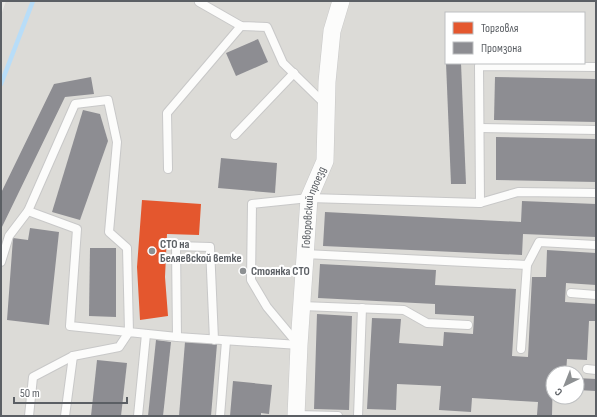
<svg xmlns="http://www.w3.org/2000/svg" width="597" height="417" viewBox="0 0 597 417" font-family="'Sofia Sans Condensed',sans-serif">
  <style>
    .industrial { fill: #dcdbd7; fill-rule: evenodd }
    .shops { fill: #e4572e }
    .industry { fill: #8d8d92 }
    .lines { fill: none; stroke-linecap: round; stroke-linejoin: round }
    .stream { stroke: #b8ddf8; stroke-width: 4.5 }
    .service-casing { stroke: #c8c8c8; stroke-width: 10 }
    .minor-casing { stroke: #c8c8c8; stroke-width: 18 }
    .service { stroke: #fcfcfb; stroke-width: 8 }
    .minor { stroke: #fcfcfb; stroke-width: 17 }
    .poi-dot { fill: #8d9092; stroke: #fff; stroke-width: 1.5 }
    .labels { text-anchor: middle; stroke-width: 4; stroke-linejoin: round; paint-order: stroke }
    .street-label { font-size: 12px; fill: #5b5f64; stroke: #fff }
    .poi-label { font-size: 12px; font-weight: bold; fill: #5b5f64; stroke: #fff; text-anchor: start }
  </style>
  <rect width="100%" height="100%" fill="#ebeae6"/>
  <path class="industrial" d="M6,1H596V416H1V15ZM446,13H584V63H446ZM553,373H577V397H553Z"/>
  <path class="shops" d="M142,200L201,204L199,235L167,234L165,277L168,316L140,320L137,267Z"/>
  <g class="industry">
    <path d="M258,39L268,62L236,76L226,53Z"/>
    <path d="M446,63H461L466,184H451Z"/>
    <path d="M91,77L94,94L65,97L1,229V193L54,84Z"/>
    <path d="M495,77L596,79V122L494,120Z"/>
    <path d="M83,110L100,114L108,141L80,220L52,212Z"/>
    <path d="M496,137L596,139V182L496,180Z"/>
    <path d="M221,158L277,163L275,193L218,188Z"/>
    <path d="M522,201L596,204V237L523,234L522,255L323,246L325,212L521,222Z"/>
    <path d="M30,228L59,232L49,325L7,320L13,238L28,240Z"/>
    <path d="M90,248H116V317L89,316Z"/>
    <path d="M547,250L596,253V285L566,283L565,302L596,304V321H589L587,360L567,359L566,373H553L552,415H537L538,402L472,398L471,412L439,410L441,386L397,384L396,410L367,409L372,318L401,319L399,343L443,346L444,332L473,334L474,316L435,314V304L318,298L320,264L436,270L435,285L516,289L512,356L528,357L532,277H546Z"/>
    <path d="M317,314L352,316L349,410L314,409Z"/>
    <path d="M156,340L171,342L163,416H148Z"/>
    <path d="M185,342L217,344L211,416H179Z"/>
    <path d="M97,360L127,363L121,416H91Z"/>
    <path d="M577,378L596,379V391L577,390Z"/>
    <path d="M233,381L272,385L269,414L261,413V416H230Z"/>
  </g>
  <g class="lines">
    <path class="stream" d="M1,84L33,1"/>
    <defs>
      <g id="service">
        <path d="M199,2L241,26L267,27L283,63L326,105"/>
        <path d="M480,128L596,130"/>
        <path d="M235,135L294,73"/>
        <path d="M168,169L167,113L241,26"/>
        <path d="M480,203L479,66L596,67"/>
        <path d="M305,254L527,265L539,242L596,245"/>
        <path d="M1,262L9,236L28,211"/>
        <path d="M571,293L596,295"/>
        <path d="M302,306L404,310L427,323L468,325"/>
        <path d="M214,340L210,247L176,246L177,337L299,345"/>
        <path d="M297,343L267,307L251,280L252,204L309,198L480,203L518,192L596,193"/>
        <path d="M521,349L527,265"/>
        <path d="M587,369L596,370"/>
        <path d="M296,415L338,416"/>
        <path d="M29,416L33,377L73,356L119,347L129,332L127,248L109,232L117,142L108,100L75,104L28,211L77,229L70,326L177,337"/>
        <path d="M65,416L73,356"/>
        <path d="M138,416L146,334"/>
        <path d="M220,416L226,341"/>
        <path d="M358,416L362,308"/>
      </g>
      <g id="minor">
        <path id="s1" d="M296,416L299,345L309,198L325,161L327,82L332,31L341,1"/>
      </g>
    </defs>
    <use href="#service" class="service-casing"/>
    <use href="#minor" class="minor-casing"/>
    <use href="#service" class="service"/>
    <use href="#minor" class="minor"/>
  </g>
  <g class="poi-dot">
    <circle cx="152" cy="251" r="4"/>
    <circle cx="243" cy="271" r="4"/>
  </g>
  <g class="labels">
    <g class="street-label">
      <text dy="4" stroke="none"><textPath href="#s1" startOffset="210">Говоровский проезд</textPath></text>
    </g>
    <g class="poi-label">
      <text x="160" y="248">СТО на<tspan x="160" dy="14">Беляевской ветке</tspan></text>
      <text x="251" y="275">Стоянка СТО</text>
    </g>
  </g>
  <rect width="597" height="417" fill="none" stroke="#5b5f64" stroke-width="4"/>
  <rect x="445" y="12" width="140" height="52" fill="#ffffff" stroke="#bdbfc1"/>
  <rect x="453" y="22" width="20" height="12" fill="#e4572e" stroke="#bdbfc1"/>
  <text x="481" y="32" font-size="12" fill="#5b5f64">Торговля</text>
  <rect x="453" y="42" width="20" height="12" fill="#8d8d92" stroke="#bdbfc1"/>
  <text x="481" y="52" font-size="12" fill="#5b5f64">Промзона</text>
  <g transform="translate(565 385) rotate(223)"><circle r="19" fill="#ffffff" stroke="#bdbfc1"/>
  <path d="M0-3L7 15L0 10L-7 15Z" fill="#8d9092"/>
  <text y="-6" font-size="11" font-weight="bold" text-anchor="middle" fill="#5b5f64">С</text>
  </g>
  <path d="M14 397v6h113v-6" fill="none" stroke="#5b5f64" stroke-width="2"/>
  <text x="20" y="397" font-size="12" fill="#5b5f64" stroke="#ffffff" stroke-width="3" paint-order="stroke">50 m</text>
</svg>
